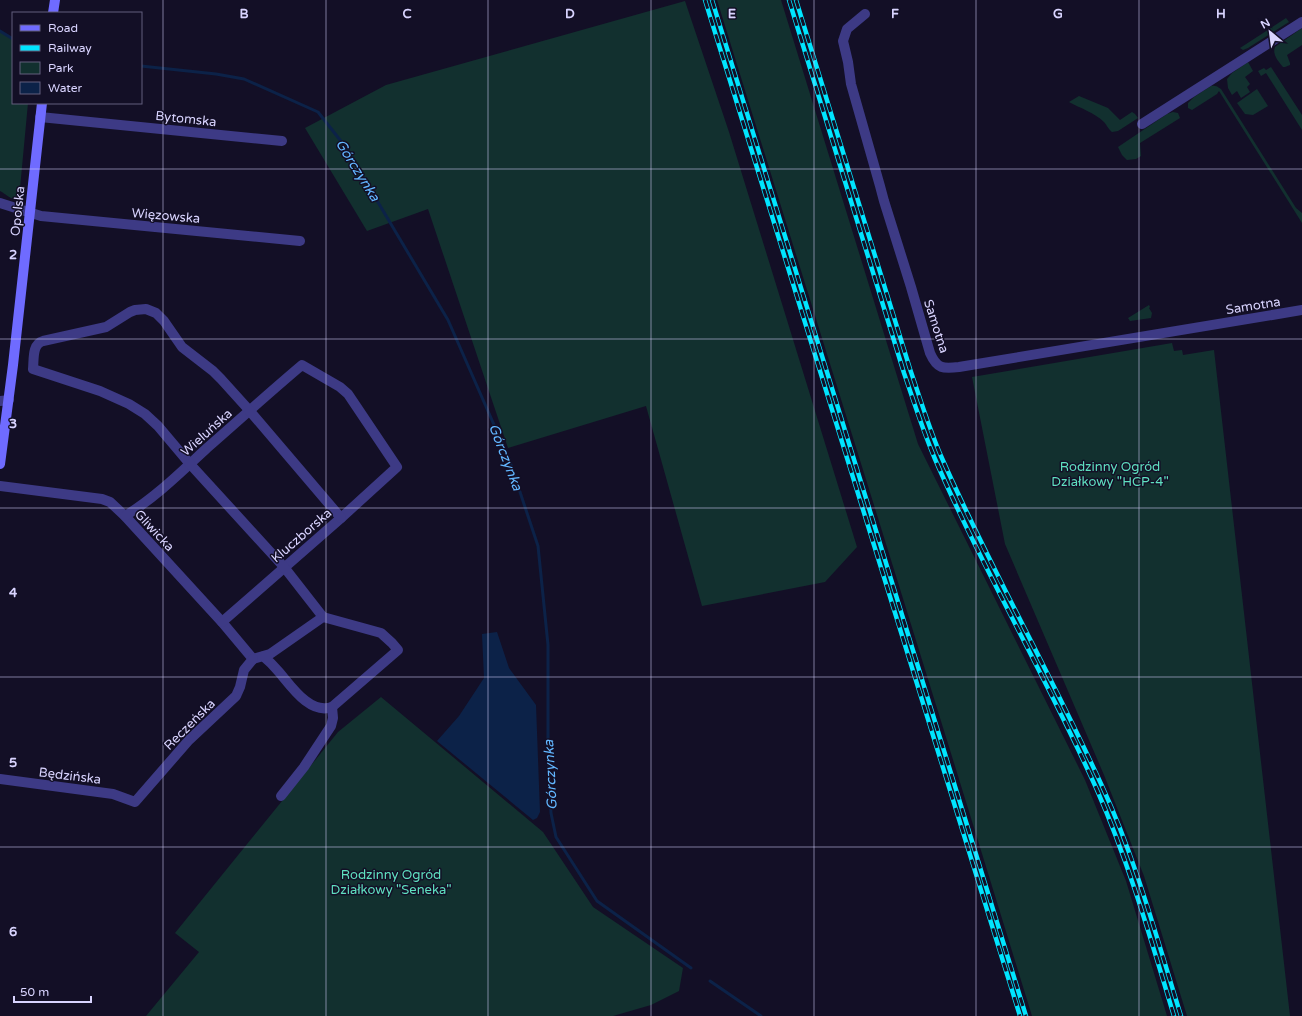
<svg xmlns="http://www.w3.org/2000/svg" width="1302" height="1016" viewBox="0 0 1302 1016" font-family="'Varela Round',sans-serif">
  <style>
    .green { fill: #12302f }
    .water { fill: #0c2248 }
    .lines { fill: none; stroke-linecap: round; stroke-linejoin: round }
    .stream { stroke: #0c2248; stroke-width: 3 }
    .street { stroke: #3d3a85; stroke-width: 10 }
    .secondary { stroke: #6f6bff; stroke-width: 10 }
    .rail-casing { stroke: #00e5ff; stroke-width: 4.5 }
    .rail { stroke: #130f26; stroke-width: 3; stroke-dasharray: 9; stroke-linecap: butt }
    .grid { fill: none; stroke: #d9d4ff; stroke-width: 1; stroke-opacity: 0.55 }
    .labels { text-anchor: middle; stroke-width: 3; stroke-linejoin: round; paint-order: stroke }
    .street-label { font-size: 13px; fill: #d9d4ff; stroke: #130f26 }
    .park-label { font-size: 13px; fill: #5fe0c0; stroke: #130f26 }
    .water-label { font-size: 14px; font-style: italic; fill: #62b6ff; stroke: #130f26 }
    .grid-label { font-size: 13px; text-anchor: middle; font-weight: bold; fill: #d9d4ff; stroke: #130f26; stroke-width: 3; stroke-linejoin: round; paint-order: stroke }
  </style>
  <rect width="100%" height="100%" fill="#130f26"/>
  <g class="green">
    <path d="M717,0H781L918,444L1085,780L1126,881L1167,1016H1032C928,677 822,339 717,0Z"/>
    <path d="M685,1L729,132L857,547L825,582L702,606L646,406L508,448L428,209L367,231L305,128L386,85Z"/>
    <path d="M1286,18L1289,22L1248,48L1243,50L1240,48Z"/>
    <path d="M1302,28V45L1287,55L1290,63V65L1285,67H1283C1278,61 1272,54 1275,47Z"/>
    <path d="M0,31L13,39V103H28L19,199C12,201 6,194 0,191Z"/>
    <path d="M1248,62L1253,71L1245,77L1250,84L1247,87L1250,92L1241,98L1237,91L1232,95L1228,88L1227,79L1232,73Z"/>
    <path d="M1271,67L1302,115V130L1266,73L1261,76L1258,71L1264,68L1266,70Z"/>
    <path d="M1211,86C1215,85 1217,86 1221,89L1296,208L1302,213V223L1219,91L1217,94L1192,110L1188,108V103L1194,97Z"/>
    <path d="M1257,89L1268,106L1253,115L1245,114L1237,103Z"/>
    <path d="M1079,96L1108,108L1120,120L1132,112L1135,114L1138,118L1118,131L1112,132C1108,129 1107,125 1104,122C1095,113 1080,108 1069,102Z"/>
    <path d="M1173,112L1178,113L1180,118L1140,143L1141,156L1136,159L1127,160L1122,155L1118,147L1167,114Z"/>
    <path d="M1149,305L1150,307L1149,308L1152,313L1151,318L1130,321L1128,318Z"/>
    <path d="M1172,343L1174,351L1182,350L1183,355L1214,350L1290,1016H1187L1144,876L1104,775L1005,544L972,377Z"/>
    <path d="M381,697L543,832L593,907L683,968L679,991L651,1005L613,1016H146L199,952L175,933L338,732Z"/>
  </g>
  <path class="water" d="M497,632L509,668L536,705L540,812L537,818L533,820L437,741L459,716L484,678L482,634Z"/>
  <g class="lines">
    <g class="stream">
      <path d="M0,31L13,39"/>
      <path d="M141,66L216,74L244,79L318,112L344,145L448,320L509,459L538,546L548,645V756L551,813L556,837L597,901L691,968"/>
      <path d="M710,981L761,1016"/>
    </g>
    <g class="street">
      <path d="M865,14L847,29L843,41L848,62L851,84L880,186L884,201L911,287L930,353C937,369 943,369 959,367L1302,310"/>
      <path d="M40,117L282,141"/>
      <path d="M1142,124L1302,22"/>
      <path d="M0,203L41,216L300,241"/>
      <path d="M0,401L9,400"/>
      <path d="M0,486L102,499L110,502L125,516L222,622L253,659"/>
      <path d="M125,516C156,497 181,472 207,448C239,420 270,392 302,365L340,387L348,394L397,467L341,518L222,622"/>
      <path d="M323,617L284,567L190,464L158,426L145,414L129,404L100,391L33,369C34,359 32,344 43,341L106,327L130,312L135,310L146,309L156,313L164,321L182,347L213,371L221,379L249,410L341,518"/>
      <path d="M253,659L270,654L323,617L381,633L392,643L398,650L332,707C310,715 291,686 279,672C274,666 269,661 263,656"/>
      <path d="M0,779L113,794L135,802L189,740L236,696L240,687L244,670L253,659"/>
      <path d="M281,796L304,767L331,726L333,718L332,707"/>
    </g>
    <g class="secondary">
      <path d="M53,13L55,0"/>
      <path d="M0,464L13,365L42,103"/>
    </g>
    <defs>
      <g id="rail">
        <path d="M705,0L1020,1016"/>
        <path d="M712,0L1026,1016"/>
        <path d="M789,0L904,373C914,402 923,431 935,459C984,572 1047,678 1097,790C1129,863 1151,940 1174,1016"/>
        <path d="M796,0L910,369C920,398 929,428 941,456C990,568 1051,674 1102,786C1136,860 1157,939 1181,1016"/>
      </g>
    </defs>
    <use href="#rail" class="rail-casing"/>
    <use href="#rail" class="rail"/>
  </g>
  <path class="grid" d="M163,0V1016M326,0V1016M488,0V1016M651,0V1016M814,0V1016M976,0V1016M1139,0V1016M0,169H1302M0,339H1302M0,508H1302M0,677H1302M0,847H1302"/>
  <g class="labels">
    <g class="street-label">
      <text transform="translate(186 118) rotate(6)" y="5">Bytomska</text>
      <text transform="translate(17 211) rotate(-84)" y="5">Opolska</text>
      <text transform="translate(166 215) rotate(5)" y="5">Więzowska</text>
      <text transform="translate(1253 305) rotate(-9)" y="5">Samotna</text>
      <text transform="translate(937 326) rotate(72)" y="5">Samotna</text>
      <text transform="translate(206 432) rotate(-42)" y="5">Wieluńska</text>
      <text transform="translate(155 530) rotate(47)" y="5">Gliwicka</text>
      <text transform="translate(301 535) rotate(-41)" y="5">Kluczborska</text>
      <text transform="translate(189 724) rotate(-45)" y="5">Reczeńska</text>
      <text transform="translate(70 775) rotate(7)" y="5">Będzińska</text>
    </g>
    <g class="park-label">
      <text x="1110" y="471">Rodzinny Ogród<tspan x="1110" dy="15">Działkowy "HCP-4"</tspan></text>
      <text x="391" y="879">Rodzinny Ogród<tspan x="391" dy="15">Działkowy "Seneka"</tspan></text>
    </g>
    <g class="water-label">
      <text transform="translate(358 170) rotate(58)" y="5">Górczynka</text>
      <text transform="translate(506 457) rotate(69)" y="5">Górczynka</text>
      <text transform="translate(550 775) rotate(-93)" y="5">Górczynka</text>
    </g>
  </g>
  <g class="grid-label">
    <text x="244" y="18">B</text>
    <text x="407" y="18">C</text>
    <text x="570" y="18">D</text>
    <text x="732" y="18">E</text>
    <text x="895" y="18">F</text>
    <text x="1058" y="18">G</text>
    <text x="1221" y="18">H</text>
    <text x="13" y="259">2</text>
    <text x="13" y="428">3</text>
    <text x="13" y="597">4</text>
    <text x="13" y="767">5</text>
    <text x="13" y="936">6</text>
  </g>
  <rect x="12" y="12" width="130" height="92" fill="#130f26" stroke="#625e7d"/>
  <rect x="20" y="25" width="20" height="6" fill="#6f6bff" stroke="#625e7d"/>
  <text x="48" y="32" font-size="12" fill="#d9d4ff">Road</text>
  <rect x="20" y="45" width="20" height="6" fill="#00e5ff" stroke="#625e7d"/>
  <text x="48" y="52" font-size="12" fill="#d9d4ff">Railway</text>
  <rect x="20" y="62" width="20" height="12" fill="#12302f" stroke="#625e7d"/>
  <text x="48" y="72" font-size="12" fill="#d9d4ff">Park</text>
  <rect x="20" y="82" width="20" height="12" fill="#0c2248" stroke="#625e7d"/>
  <text x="48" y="92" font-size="12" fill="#d9d4ff">Water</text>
  <g transform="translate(1270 32) rotate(331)" stroke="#130f26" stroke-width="3" paint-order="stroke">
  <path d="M0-3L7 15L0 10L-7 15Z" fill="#d9d4ff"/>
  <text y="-6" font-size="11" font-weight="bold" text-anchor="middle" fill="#d9d4ff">N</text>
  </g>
  <path d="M14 996v6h77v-6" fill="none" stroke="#d9d4ff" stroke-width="2"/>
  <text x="20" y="996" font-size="12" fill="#d9d4ff" stroke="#130f26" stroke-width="3" paint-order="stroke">50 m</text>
</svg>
